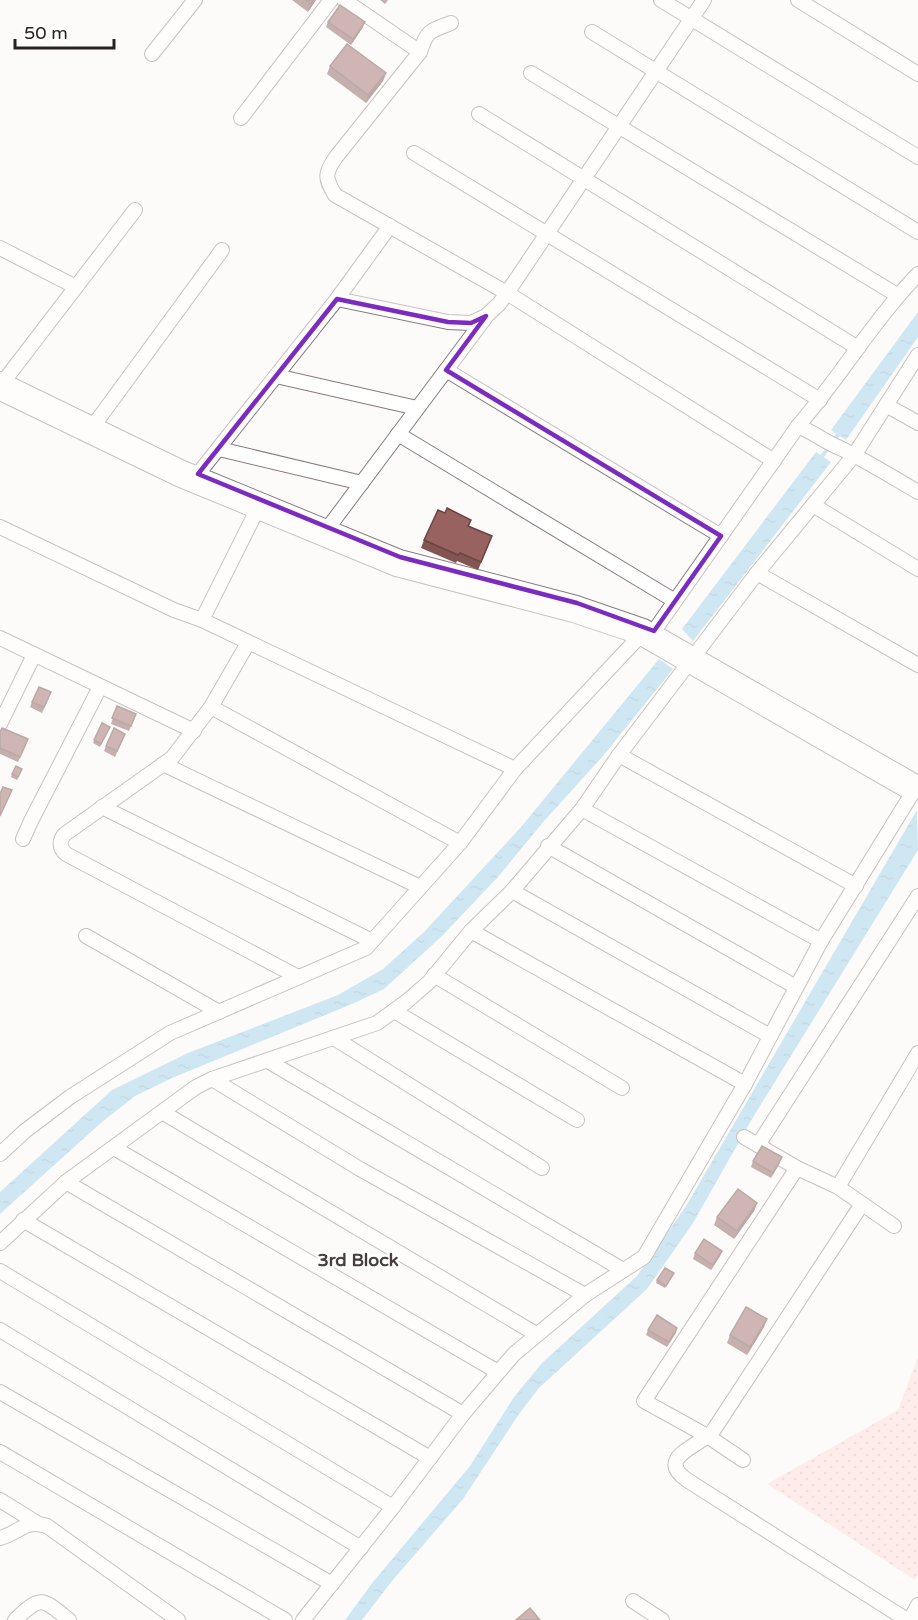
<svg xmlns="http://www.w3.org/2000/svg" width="918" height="1620" viewBox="0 0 918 1620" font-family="'Varela Round',sans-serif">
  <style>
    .park { fill: url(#park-dots) }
    .water { fill: url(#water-ripples) }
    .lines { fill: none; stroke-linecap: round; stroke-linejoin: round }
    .stream { stroke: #97ceeb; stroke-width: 4 }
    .minor-casing { stroke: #887c7b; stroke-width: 16 }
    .minor { stroke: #fff; stroke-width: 14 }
    .wall { fill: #825452 }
    .shaded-wall { fill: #6a4542 }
    .building { fill: #97625f; stroke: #6a4542; stroke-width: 1.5 }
    .marked { fill: none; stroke: #7b2cbf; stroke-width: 4.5; stroke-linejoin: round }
    .labels { text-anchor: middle; stroke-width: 5; stroke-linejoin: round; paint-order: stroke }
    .quarter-label { font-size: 18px; font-weight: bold; fill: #483e3d; stroke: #fff }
  </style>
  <defs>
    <pattern id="park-dots" width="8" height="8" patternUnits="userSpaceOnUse" patternTransform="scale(1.5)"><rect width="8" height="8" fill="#fedad7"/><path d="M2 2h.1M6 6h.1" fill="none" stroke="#dabbb8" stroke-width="1.8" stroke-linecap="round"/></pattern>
    <pattern id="water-ripples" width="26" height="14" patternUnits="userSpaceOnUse" patternTransform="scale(1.5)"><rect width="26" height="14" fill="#97ceeb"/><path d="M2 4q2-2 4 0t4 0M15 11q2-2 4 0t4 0" fill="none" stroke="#82b1c9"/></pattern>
  </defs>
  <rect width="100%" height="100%" fill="#fdfbfa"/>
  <path class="park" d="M918,1357V1575L915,1580L767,1484L898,1410Z"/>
  <g class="water">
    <path d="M918,312V337L846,440L831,430Z"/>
    <path d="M816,452L831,462L693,641L682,629Z"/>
    <path d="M659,659L673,669L603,756L545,820L498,877L441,937L384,989L352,1004L172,1078L135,1096L102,1122L0,1214V1192L112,1090L188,1053L338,995L383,969L424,932L521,827Z"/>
    <path d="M917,810L918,850L752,1119L693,1223L647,1289L539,1388L519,1414L463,1499L392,1581L362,1620H345L373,1582L470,1466L514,1397L542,1363L637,1276L686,1206Z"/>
  </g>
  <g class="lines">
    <path class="stream" d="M820,459L841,431"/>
    <defs>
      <g id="minor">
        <path d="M344,0L420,52"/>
        <path d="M661,0L918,157"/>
        <path d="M798,0L918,74"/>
        <path d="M451,23C430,31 427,30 420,52L336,157C324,174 325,178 335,195L507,293L774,461"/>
        <path d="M592,32L918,232"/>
        <path d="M152,54L195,0"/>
        <path d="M531,73L897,295"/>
        <path d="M479,114L858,348"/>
        <path d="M241,118L331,0"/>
        <path d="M414,153L820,400"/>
        <path d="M0,248L76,287"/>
        <path d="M918,274C873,321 840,377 798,426C813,432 825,442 840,448C867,461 892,477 918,492"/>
        <path d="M337,299L448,322L471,323L486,316L499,304L507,293L704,0"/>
        <path d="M446,370L721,536"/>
        <path d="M276,376L417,408"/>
        <path d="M0,379L183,468L400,557L577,603L644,626L918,783"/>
        <path d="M4,381L135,210"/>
        <path d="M0,393L178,479L396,569L573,615L639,637L912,794"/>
        <path d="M886,405L918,423"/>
        <path d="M94,425L222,250"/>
        <path d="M398,434L675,601"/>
        <path d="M219,449L362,483"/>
        <path d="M198,474L337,299L390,226"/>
        <path d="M813,505L918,569"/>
        <path d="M0,527L174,610L202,620L515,769"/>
        <path d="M328,528L485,318"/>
        <path d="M757,573L918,665"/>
        <path d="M202,620L256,512"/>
        <path d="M654,631L798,426"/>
        <path d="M0,638L194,731"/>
        <path d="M248,643L211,707L172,758L65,834C59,840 59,848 66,854L298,977"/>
        <path d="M211,707L460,843"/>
        <path d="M0,724L34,655"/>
        <path d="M619,755L856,886"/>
        <path d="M163,764L420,887"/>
        <path d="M102,807L372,941"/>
        <path d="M582,809L821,941"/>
        <path d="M23,839L31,821L100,687"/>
        <path d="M548,846L796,987"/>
        <path d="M512,891L770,1036"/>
        <path d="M471,931L745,1084"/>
        <path d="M86,936L219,1012"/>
        <path d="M434,975L622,1088"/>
        <path d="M394,1011L577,1120"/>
        <path d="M334,1038L542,1168"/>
        <path d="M268,1061L623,1270"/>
        <path d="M212,1079L360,1169L585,1295"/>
        <path d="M162,1112L536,1334"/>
        <path d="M744,1137L797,1168L838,1187L894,1226"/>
        <path d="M758,1145L918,896"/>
        <path d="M114,1148L498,1372"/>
        <path d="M0,1154L25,1131L70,1097L170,1033L366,948L460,843L515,769L639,637"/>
        <path d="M66,1182L463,1414"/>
        <path d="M838,1187L918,1053"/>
        <path d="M862,1204L713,1431C701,1446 654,1457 687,1480L907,1620"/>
        <path d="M23,1220L430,1458"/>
        <path d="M0,1243L66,1182L196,1087L212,1079L377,1023L406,1002L429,982L471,931L512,891L582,809L619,755L757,573L855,454L918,355"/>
        <path d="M0,1271L393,1507"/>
        <path d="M0,1330L361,1548"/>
        <path d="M0,1392L332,1584"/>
        <path d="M0,1452L285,1620"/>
        <path d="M743,1460L709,1437L644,1401L797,1168"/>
        <path d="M0,1500L37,1523"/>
        <path d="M0,1538C20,1533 24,1519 47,1526L178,1620"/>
        <path d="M633,1601L662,1620"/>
        <path d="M15,1620C41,1595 42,1598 69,1620"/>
        <path d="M303,1620L393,1507L463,1414L514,1354L585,1295L644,1257L745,1084L821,941L918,784"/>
        <path d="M910,1620L918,1605"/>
      </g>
    </defs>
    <use href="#minor" class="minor-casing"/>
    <use href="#minor" class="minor"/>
  </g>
  <g class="wall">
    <path d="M292,0H316L308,12Z"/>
    <path d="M380,0H388L385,4Z"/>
    <path d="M328,22L363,27L351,45L326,27Z"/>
    <path d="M330,66L386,73L383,81L366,103L327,74Z"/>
    <path d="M445,513L471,520L469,526L489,544L478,570L457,561L456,563L421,548L424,540Z"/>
    <path d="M49,698L42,713L30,707L32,702Z"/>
    <path d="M117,706L136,714L129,731L111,724Z"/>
    <path d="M102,723L110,727L100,747L93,743Z"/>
    <path d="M0,732L26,745L18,762L0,754Z"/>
    <path d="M123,739L115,757L104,751L106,746Z"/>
    <path d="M22,769L17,780L11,777L12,774Z"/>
    <path d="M753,1161L780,1163L771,1178L751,1167Z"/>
    <path d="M757,1203L754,1211L734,1239L714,1225L717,1217Z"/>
    <path d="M722,1251L720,1256L711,1270L693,1259L695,1253Z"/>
    <path d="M674,1273L665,1288L656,1283L657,1280Z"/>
    <path d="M764,1327L747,1355L727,1343L730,1335Z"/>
    <path d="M677,1328L676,1333L667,1347L646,1335L648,1330Z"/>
  </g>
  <g class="shaded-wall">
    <path d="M313,0H316L308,12L311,4Z"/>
    <path d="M365,22L363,27L351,45L353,39Z"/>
    <path d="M386,73L383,81L366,103L368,95Z"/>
    <path d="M757,1203L754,1211L734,1239L737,1231Z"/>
    <path d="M722,1251L720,1256L711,1270L713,1265Z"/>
    <path d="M767,1319L764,1327L747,1355L750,1347Z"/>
  </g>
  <g class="building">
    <path d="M306,0H313L311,4Z"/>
    <path d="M340,5L365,22L353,39L328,22Z"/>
    <path d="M347,44L386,73L368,95L330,66Z"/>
    <path d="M447,508L471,520L468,526L492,536L481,562L460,553L458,555L424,540L438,510L445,513Z"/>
    <path d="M39,687L51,692L44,707L32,702Z"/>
    <path d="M117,706L136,714L131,726L112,718Z"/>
    <path d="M102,723L110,727L101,744L94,740Z"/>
    <path d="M2,728L28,739L20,757L0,748V732Z"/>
    <path d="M114,728L125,734L117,751L106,746Z"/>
    <path d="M16,766L22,769L18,777L12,774Z"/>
    <path d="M3,787L12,790L0,816V794Z"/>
    <path d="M762,1146L782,1157L773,1173L753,1161Z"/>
    <path d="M738,1189L757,1203L737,1231L717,1217Z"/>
    <path d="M704,1239L722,1251L713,1265L695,1253Z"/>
    <path d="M665,1268L674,1273L666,1286L657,1280Z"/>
    <path d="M746,1307L767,1319L750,1347L730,1335Z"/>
    <path d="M657,1315L677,1328L669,1342L648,1330Z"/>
    <path d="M530,1608L540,1620H516Z"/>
  </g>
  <path d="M0 0H918V1620H0ZM337,299L448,322L471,323L486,316L446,370L721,536L654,631L577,603L400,557L198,474Z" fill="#fdfbfa" fill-opacity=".55" fill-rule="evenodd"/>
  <path class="marked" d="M337,299L448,322L471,323L486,316L446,370L721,536L654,631L577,603L400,557L198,474Z"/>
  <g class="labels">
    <g class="quarter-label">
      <text x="358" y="1266">3rd Block</text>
    </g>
  </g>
  <path d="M15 39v9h99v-9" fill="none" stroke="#282322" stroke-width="3"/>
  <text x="24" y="39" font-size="18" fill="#282322" stroke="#ffffff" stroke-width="4.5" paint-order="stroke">50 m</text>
</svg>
